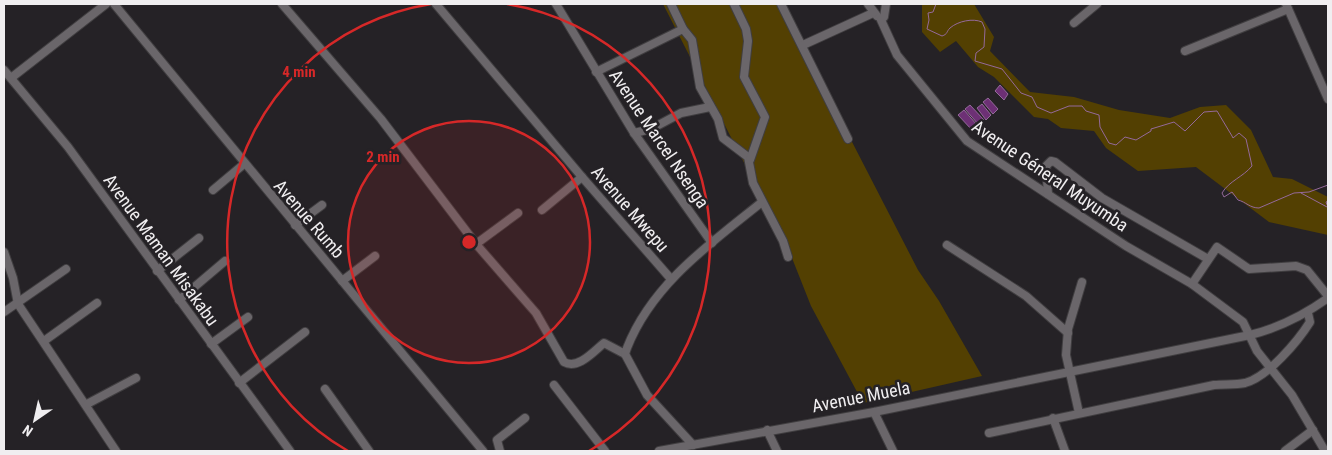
<svg xmlns="http://www.w3.org/2000/svg" width="1332" height="455" viewBox="0 0 1332 455" font-family="'Roboto Condensed',sans-serif">
  <style>
    .green { fill: #534002 }
    .water { fill: #6d3075; stroke: #94699a }
    .lines { fill: none; stroke-linecap: round; stroke-linejoin: round }
    .stream { stroke: #94699a; stroke-width: 1 }
    .minor-casing { stroke: #403e40; stroke-width: 10 }
    .minor { stroke: #6a666a; stroke-width: 8 }
    .ring { fill: none; stroke: #d62828; stroke-width: 2.5 }
    .labels { text-anchor: middle; stroke-width: 5; stroke-linejoin: round; paint-order: stroke }
    .street-label { font-size: 18px; fill: #f0eef0; stroke: #252226 }
    .centre { fill: #d62828; stroke: #252226; stroke-width: 2.5 }
    .ring-label { font-size: 15px; text-anchor: middle; font-weight: bold; fill: #d62828; stroke: #252226; stroke-width: 5; stroke-linejoin: round; paint-order: stroke }
  </style>
  <rect width="100%" height="100%" fill="#252226"/>
  <g class="green">
    <path d="M663,4H781L918,270L939,301L982,376L863,403L811,306L790,253Z"/>
    <path d="M922,4H974L994,37L990,51L1030,92L1074,97L1119,110L1170,118L1200,107L1226,105L1251,130L1273,177L1292,179L1328,197V235L1269,222L1196,167L1138,171L1106,148L1094,131L1061,128L1048,119L1034,117L994,77L978,67L956,41L940,52L922,32Z"/>
  </g>
  <g class="water">
    <path d="M1000,85L1008,94L1004,100L995,91Z"/>
    <path d="M988,98L998,109L993,114L983,102Z"/>
    <path d="M982,104L991,115L986,120L977,108Z"/>
    <path d="M970,105L984,120L978,124L965,109Z"/>
    <path d="M964,110L977,125L972,130L958,115Z"/>
  </g>
  <g class="lines">
    <g class="stream">
      <path d="M936,4L933,12L928,13L929,20L927,29L942,36C948,34 946,32 950,28C958,21 973,18 982,22L985,29L984,47L976,53L975,61L1002,69L1021,93L1032,97L1037,107L1051,113L1069,106H1082L1086,111L1099,115L1100,127L1109,143L1116,145L1125,137L1136,140L1151,131V129L1174,122L1185,131L1204,112L1217,111L1232,136L1233,138L1239,133L1246,139L1252,166C1243,177 1229,181 1222,193L1224,197L1232,192L1238,200C1246,202 1250,208 1259,208L1294,193L1309,192L1328,185"/>
      <path d="M1301,193L1327,207"/>
      <path d="M1328,201L1326,202L1328,207"/>
    </g>
    <defs>
      <g id="minor">
        <path d="M114,4C236,154 360,302 483,451"/>
        <path d="M282,4L381,119L476,244L536,313L564,362C578,370 594,351 604,343L625,354"/>
        <path d="M436,4L582,177L671,279"/>
        <path d="M556,4L634,133L712,243"/>
        <path d="M671,4L683,29L692,40L700,87L718,119L723,138L748,157L753,183L783,241L788,257"/>
        <path d="M734,4L746,29L748,41L744,77L765,117L750,160"/>
        <path d="M781,4L848,139"/>
        <path d="M868,4L877,16"/>
        <path d="M886,4L884,17L881,20L897,55L967,141L1126,246L1192,284L1243,322L1257,351L1292,395L1325,451"/>
        <path d="M1286,4L1328,99"/>
        <path d="M1074,23L1097,4"/>
        <path d="M803,45L873,13"/>
        <path d="M1185,51L1288,9"/>
        <path d="M4,70L68,147L290,451"/>
        <path d="M596,72L683,29"/>
        <path d="M11,78L106,4"/>
        <path d="M634,133L651,129L681,113L710,107"/>
        <path d="M213,190L244,164"/>
        <path d="M1048,194L1046,166L1051,161L1055,162L1102,198L1208,259"/>
        <path d="M542,210L582,177"/>
        <path d="M295,225L322,205"/>
        <path d="M476,244L518,213"/>
        <path d="M947,245L1026,296L1068,333"/>
        <path d="M4,252L13,278L18,304L116,451"/>
        <path d="M157,271L199,238"/>
        <path d="M342,281L375,256"/>
        <path d="M1192,284L1217,247L1249,269L1296,266L1307,270L1328,296"/>
        <path d="M179,300L225,261"/>
        <path d="M4,312L66,269"/>
        <path d="M44,341L97,303"/>
        <path d="M211,344L248,317"/>
        <path d="M239,383L305,332"/>
        <path d="M554,385L605,451"/>
        <path d="M325,389L369,451"/>
        <path d="M87,404L136,378"/>
        <path d="M874,412L893,451"/>
        <path d="M1079,413L1066,355L1068,329L1082,282"/>
        <path d="M1053,418L1065,451"/>
        <path d="M767,430L777,451"/>
        <path d="M989,433L1214,385C1224,384 1235,385 1245,383C1268,377 1298,341 1310,322L1308,313"/>
        <path d="M693,445L647,395L625,354L627,348C652,284 711,243 762,202"/>
        <path d="M500,451L497,440L525,418"/>
        <path d="M659,451L874,412L1250,335C1279,328 1304,315 1328,298"/>
        <path d="M1285,451L1313,430"/>
      </g>
    </defs>
    <use href="#minor" class="minor-casing"/>
    <use href="#minor" class="minor"/>
  </g>
  <circle cx="469" cy="242" r="121" fill="#d62828" fill-opacity=".12"/>
  <g class="ring">
    <circle cx="469" cy="242" r="121"/>
    <path d="M348 451A241 241 0 0 1 431 4M507 4A241 241 0 0 1 589 451"/>
  </g>
  <g class="labels">
    <g class="street-label">
      <text transform="translate(659 139) rotate(56)" y="6">Avenue Marcel Nsenga</text>
      <text transform="translate(1050 176) rotate(34)" y="6">Avenue Géneral Muyumba</text>
      <text transform="translate(630 209) rotate(49)" y="6">Avenue Mwepu</text>
      <text transform="translate(309 219) rotate(49)" y="6">Avenue Rumb</text>
      <text transform="translate(161 250) rotate(54)" y="6">Avenue Maman Misakabu</text>
      <text transform="translate(861 397) rotate(-11)" y="6">Avenue Muela</text>
    </g>
  </g>
  <circle cx="469" cy="242" r="8" class="centre"/>
  <g class="ring-label">
    <text x="299" y="77">4 min</text>
    <text x="383" y="162">2 min</text>
  </g>
  <rect width="1332" height="455" fill="none" stroke="#f0eef0" stroke-width="10"/>
  <g transform="translate(35 420) rotate(214)" stroke="#252226" stroke-width="4" paint-order="stroke">
  <path d="M0-4L9 19L0 12L-9 19Z" fill="#f0eef0"/>
  <text y="-8" font-size="14" font-weight="bold" text-anchor="middle" fill="#f0eef0">N</text>
  </g>
</svg>
